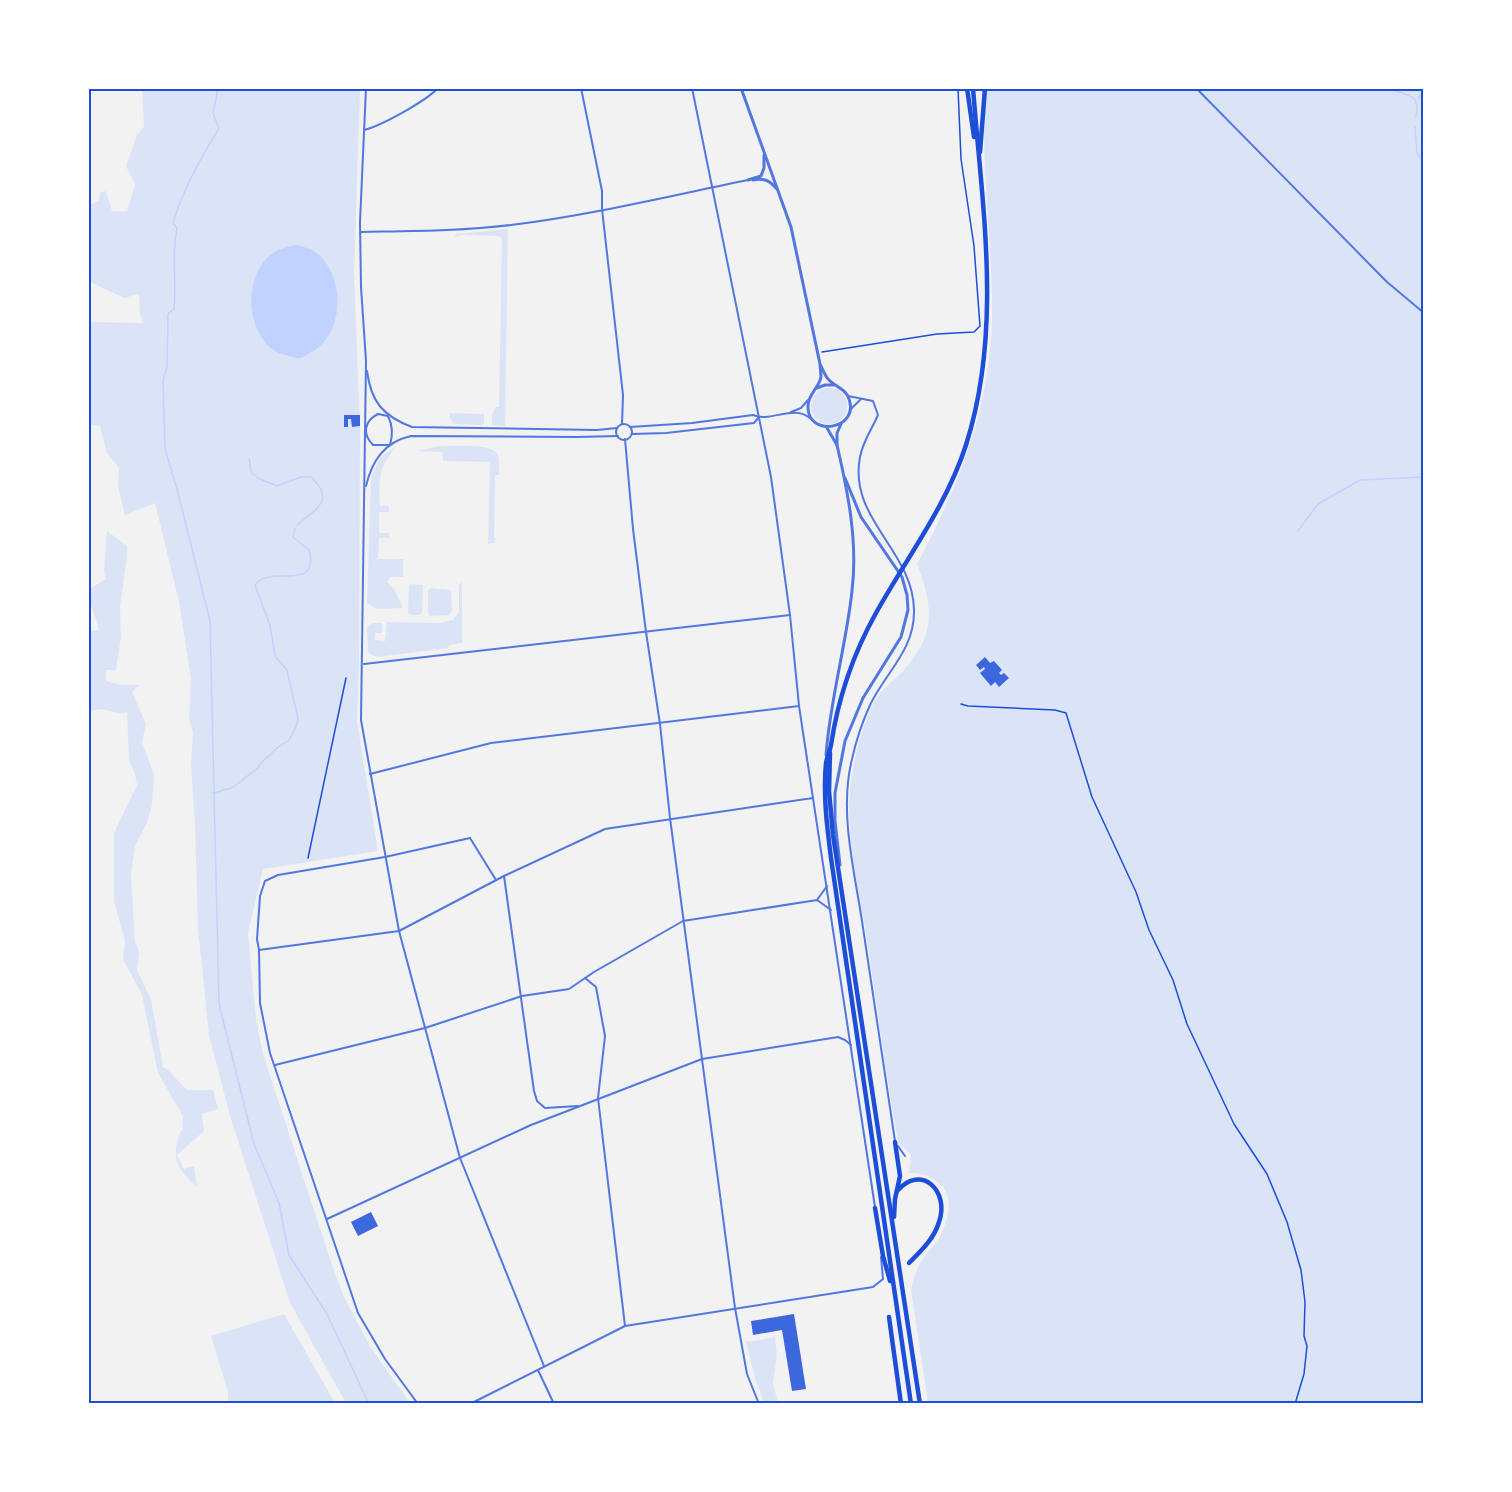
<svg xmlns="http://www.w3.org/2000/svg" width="1512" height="1492" viewBox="0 0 1512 1492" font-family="Inter,sans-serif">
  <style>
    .green { fill: #dbe4f7 }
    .water { fill: #bfd3fe }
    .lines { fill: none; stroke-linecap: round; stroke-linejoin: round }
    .stream { stroke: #bfd3fe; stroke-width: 1.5 }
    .building { fill: #3d67dc }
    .path { stroke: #1d4ed8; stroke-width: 1.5 }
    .minor { stroke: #5277de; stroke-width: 2 }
    .tertiary { stroke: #5277de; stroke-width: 3 }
    .trunk { stroke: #1d4ed8; stroke-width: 4.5 }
    .neatline { fill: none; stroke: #1d4ed8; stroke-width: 2 }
  </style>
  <rect width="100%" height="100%" fill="#f2f2f2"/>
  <g class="green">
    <path d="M142,89H360L354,274L360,430L359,665L357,721L378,851L263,869L248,933L256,1019L263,1054L332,1265L345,1299L371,1348L410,1403H346L290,1303L230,1116L209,1035L198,929L195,826L191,765L193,732L189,719L191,679L179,602L155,503L125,515L118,486L119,468L107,453L100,426L89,425V322L144,323L140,314L139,294L124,298L88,281L89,205L99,201L100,193L106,191L112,211H127L135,185L126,166L137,135L144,127Z"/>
    <path d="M986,89H1423V1403H928L911,1290C913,1279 916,1270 922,1260C927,1252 934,1246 939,1238C948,1222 955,1196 939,1183C928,1175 922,1173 909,1173L911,1155L898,1142C886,1075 877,1007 867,939C859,891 844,829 851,781C855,755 862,726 874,702C880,691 893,681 902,672C936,635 934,609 917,564C963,478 994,397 992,299C991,228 980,159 986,89Z"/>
    <path d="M508,229L505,426L492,425V415L496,407H499L502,240L499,236L463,235L454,237L456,234Z"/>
    <circle cx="829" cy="406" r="18"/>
    <path d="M450,413L484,414V423L481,425L454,424L450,418Z"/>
    <path d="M396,446C378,468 379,480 380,506H389V512H379V533H389V538H379L378,559H403V577H390L387,582L394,589L403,608L377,609L367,603L371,477L380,458Z"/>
    <path d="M437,446C450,447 493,442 498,455C500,461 499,469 499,475H495L494,538H497L494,543L488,544L490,462L443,461L442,452L419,451Z"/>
    <path d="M107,531L127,546V556L120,606L121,637L116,670H106V681L121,685H139L132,692L146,724L142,742L154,775L152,805L147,823L135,846L131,875L135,942L139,951L137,970L151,999L163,1067L168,1070L187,1090H213L218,1109L202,1114L204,1131L177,1155L184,1169L194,1166L197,1188C184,1173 172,1165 177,1144C178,1138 178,1135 182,1130L183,1116L158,1073L142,995L123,959L125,941L114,901V833L137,785L135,774L129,761L127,712C111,716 106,704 89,712V699L90,697H88L89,631L99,630L92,607L89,606V589L106,579L104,571Z"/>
    <path d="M462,582V643L449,645L448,648L378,657L372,655L368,652L367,628L373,623H382V633H375V640L385,641L387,622L439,623L453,620L459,612V585Z"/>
    <path d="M409,584L423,585L422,613L420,615H411L408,613Z"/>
    <path d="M431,588L451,590L452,610L449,615L430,616L428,614V590Z"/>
    <path d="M284,1314L335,1403H228V1392L211,1336Z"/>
    <path d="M775,1337L777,1355L773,1383L778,1403H764L755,1378L746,1342Z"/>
  </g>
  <path class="water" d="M295,245C306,247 316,250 323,259C346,286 342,339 308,354C305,356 303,358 300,358C296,359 290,356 286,355C274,353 265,345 259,333C246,309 249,270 273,253C279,249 288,247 295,245Z"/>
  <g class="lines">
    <g class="stream">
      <path d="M218,88L213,113L219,128C201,158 183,189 173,223L177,228C171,255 177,281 174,309L168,314L167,367L163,380L165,449L177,489L210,621L219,1004L254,1144L279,1203L289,1255L327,1314L369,1404"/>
      <path d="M1388,88C1406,97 1421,91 1416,117"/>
      <path d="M1418,99L1424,90"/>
      <path d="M1415,126L1417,153L1424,163"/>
      <path d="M249,458L251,472L258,478L277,486L301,477H311C336,500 316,509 297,525"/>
      <path d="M1298,531L1318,504L1360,480L1424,477"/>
      <path d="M213,793L232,788L258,768L261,763L277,748L289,740L296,727L298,719L287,670L275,656L270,625L255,585C271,563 317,594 310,551L293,537L295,528"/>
    </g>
  </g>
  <g class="building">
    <path d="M344,415H360V426L352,427L351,419H348V427H344Z"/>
    <path d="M985,657L990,663L994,661L1002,670L999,673L1001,675L1004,673L1009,678L999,687L995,682L991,686L980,673L985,669L984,667L980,670L976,665Z"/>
    <path d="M371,1212L378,1226L358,1236L351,1222Z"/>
    <path d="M794,1314L806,1389L792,1391L782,1330L753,1335L751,1321Z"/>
  </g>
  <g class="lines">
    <g class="path">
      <path d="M822,352L937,334L974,332L980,326L974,246L961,159L958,88"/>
      <path d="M961,704L968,706L1055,710L1066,713L1092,797L1136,892L1149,930L1173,980L1187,1024L1234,1124L1267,1174L1287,1222L1301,1270L1305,1302L1304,1336L1307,1346L1304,1374L1295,1404"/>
      <path d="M308,858L346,678"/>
    </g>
    <g class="minor">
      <path d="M366,88L360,222L361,287L366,361L361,720L399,931L460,1158L544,1366"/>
      <path d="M581,88L602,191V209L623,395L622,424"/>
      <path d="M692,88L771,477L790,615L799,706L875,1207"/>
      <path d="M1196,88L1387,282L1424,313"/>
      <path d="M364,130C381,126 426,101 438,88"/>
      <path d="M361,232C411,231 461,231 511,225C591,215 670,196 748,180"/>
      <path d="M367,371C371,402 383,416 412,427L597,430L617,428"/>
      <path d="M848,396L873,401L878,415C872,429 863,441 860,457C848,519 913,550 914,610C915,649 887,671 871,703C863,720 856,741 852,759C839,811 854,869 862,921C873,995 884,1068 895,1141"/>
      <path d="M850,410L861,399"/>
      <path d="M791,412L801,408L808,400"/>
      <path d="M378,414L388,416C393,426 393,435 390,445H373C362,434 364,421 378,414Z"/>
      <circle cx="624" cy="432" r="8"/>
      <path d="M630,427L692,423L753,415C770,423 793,404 810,418"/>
      <path d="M632,434L666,433L754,423L759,417"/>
      <path d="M625,439L633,529L646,632L660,724L670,818L735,1308L747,1374L759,1404"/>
      <path d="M366,486C372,461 384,442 411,436L576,437L618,436"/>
      <path d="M364,664L790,615"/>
      <path d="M370,774L491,743L799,706"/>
      <path d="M504,876L534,1091L537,1101L545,1108L578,1106"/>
      <path d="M817,900L827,886"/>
      <path d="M259,950L399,931L504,876L605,829L813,798"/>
      <path d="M585,978L596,987L605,1036L598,1098L625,1326"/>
      <path d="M275,1065L425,1028L522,996L569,989L594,972L683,921L817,900L831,910"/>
      <path d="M898,1146L905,1156"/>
      <path d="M327,1219L531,1125L702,1059L838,1037L845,1040L851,1045"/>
      <path d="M538,1370L554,1404"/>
      <path d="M418,1404L385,1359L358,1313L270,1053L260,1003L259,950L257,939L260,896L265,881L278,875L385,857L470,838L496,880"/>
      <path d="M470,1404L625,1326L873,1287L883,1279L881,1257"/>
    </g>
    <g class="tertiary">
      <path d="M741,88L791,227L820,364L821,377C819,388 808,394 808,406C807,438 860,430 849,399C846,389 836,387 829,380C825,376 823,370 820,364"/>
      <path d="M748,180L761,176L764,168V155"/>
      <path d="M753,180C764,178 769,180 776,188"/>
      <path d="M817,388L825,385H834"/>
      <path d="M827,428L837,445"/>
      <path d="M826,755C830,700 846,646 852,591C858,542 848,492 837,445V433L841,424"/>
      <path d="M840,865L835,821V793L845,741L863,698L901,637L908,610L907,595L902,577L861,517L845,478"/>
    </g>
    <g class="trunk">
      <path d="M967,88L974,137"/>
      <path d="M980,152L985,88"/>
      <path d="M830,753L829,791L833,835L920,1404"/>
      <path d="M897,1191C921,1163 950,1191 939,1222C934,1239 921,1251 909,1263"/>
      <path d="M875,1208L883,1256L890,1281"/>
      <path d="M894,1217L895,1199L900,1176L895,1142"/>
      <path d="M889,1317L901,1404"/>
      <path d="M911,1404L831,858C827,827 823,795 826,763C827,757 830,751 831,745C838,699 853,654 876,613C907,557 946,507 966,445C1003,329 982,207 973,88"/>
    </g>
  </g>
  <rect width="1512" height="1492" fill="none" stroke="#ffffff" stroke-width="180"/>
  <rect x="90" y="90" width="1332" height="1312" class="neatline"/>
</svg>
